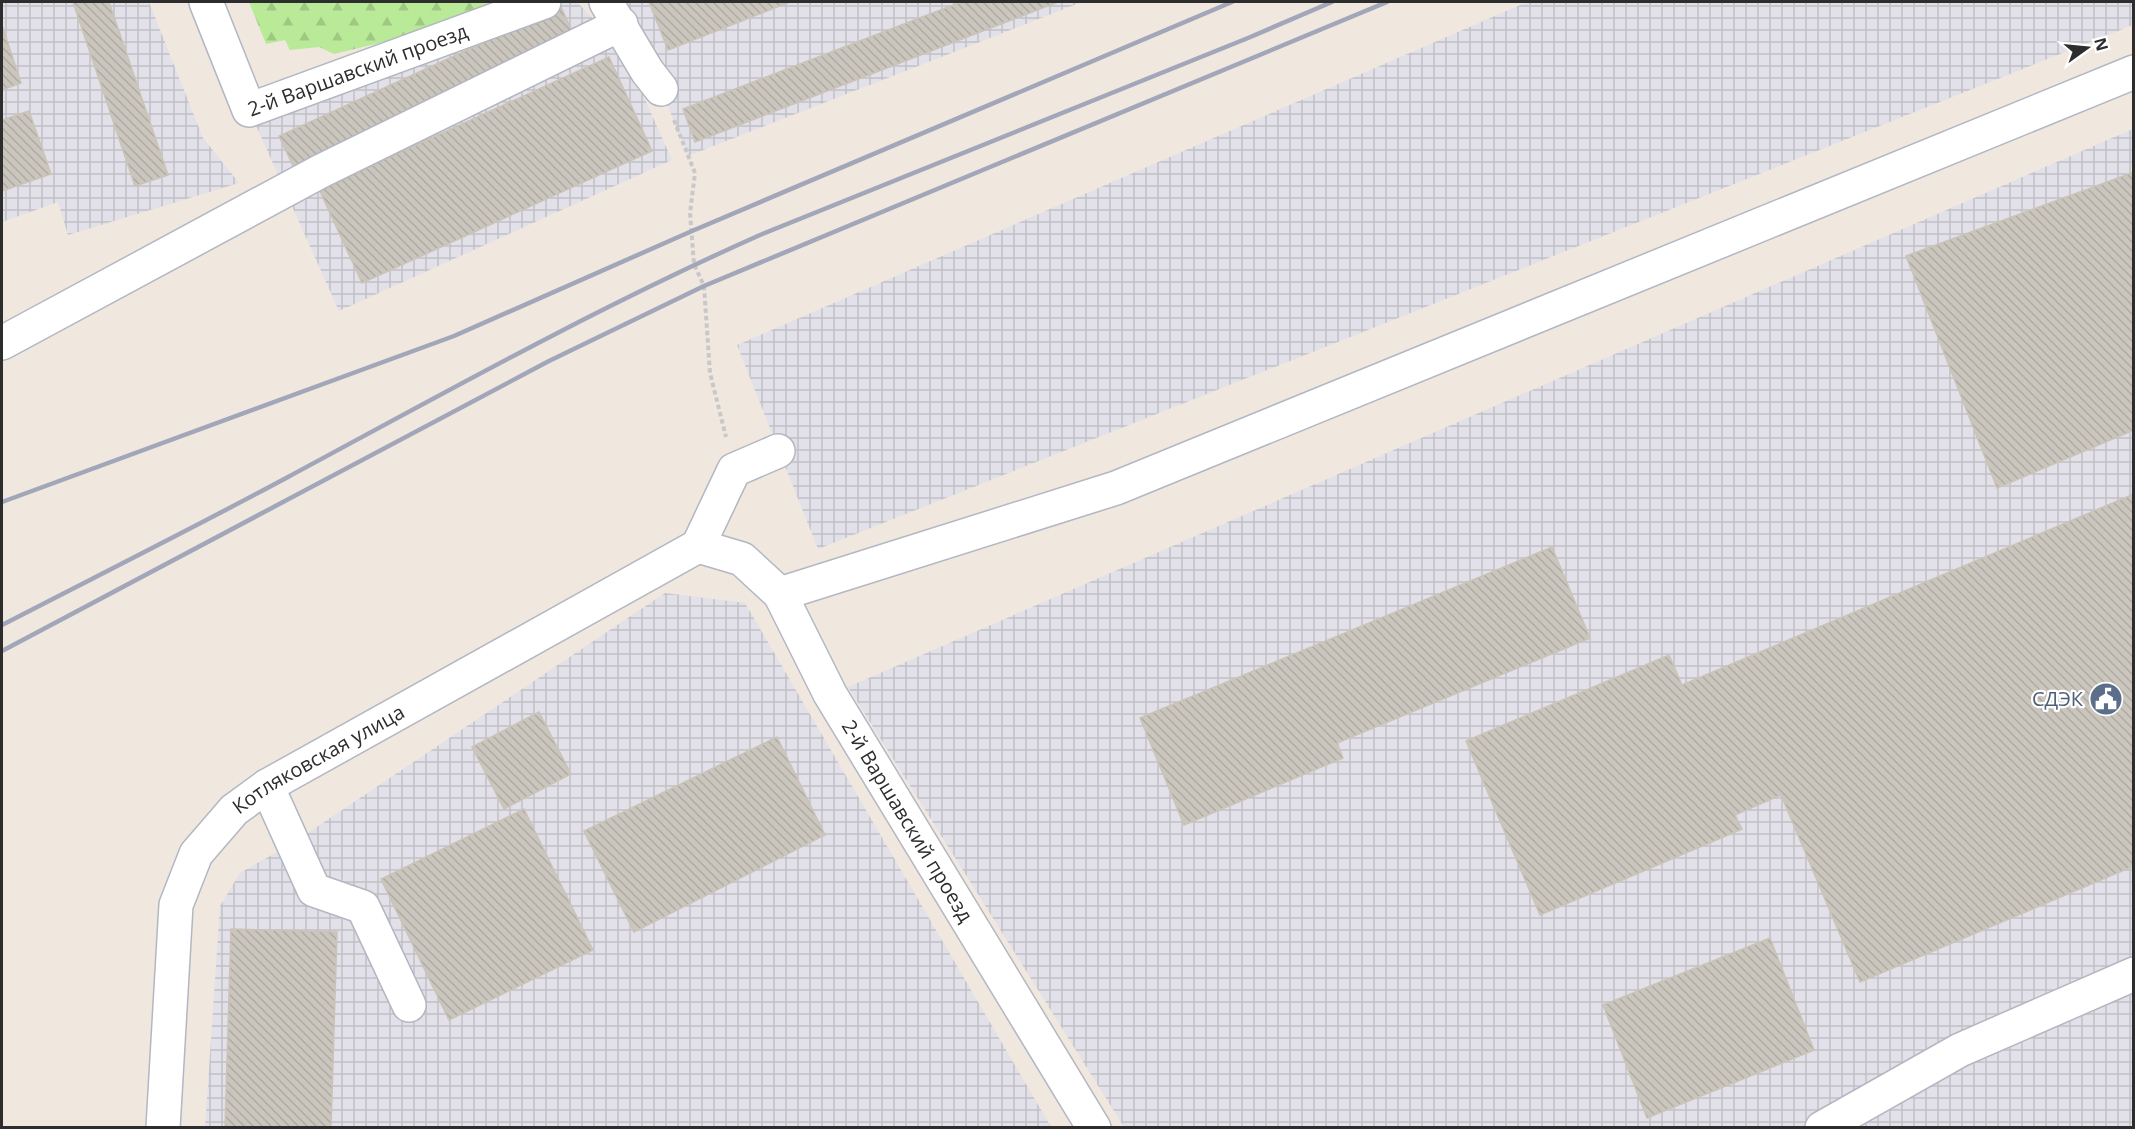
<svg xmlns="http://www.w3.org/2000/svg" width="2135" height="1129" viewBox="0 0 2135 1129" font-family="'Open Sans',sans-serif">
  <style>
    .industrial { fill: url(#industrial-grid) }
    .forest { fill: url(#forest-firs) }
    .building { fill: url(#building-back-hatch); stroke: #ccc3b8; stroke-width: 1.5 }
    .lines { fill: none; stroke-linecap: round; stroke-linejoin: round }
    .minor-casing { stroke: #b3b7c2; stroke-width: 36 }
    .path { stroke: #c8c8c8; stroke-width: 4; stroke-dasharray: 4.5 3; stroke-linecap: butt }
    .minor { stroke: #fff; stroke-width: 33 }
    .rail { stroke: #a1a6b9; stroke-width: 4.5 }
    .labels { text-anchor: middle; stroke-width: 4.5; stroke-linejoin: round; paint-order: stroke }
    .street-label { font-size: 20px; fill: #2d2d2d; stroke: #fff }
    .service-label { font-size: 20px; fill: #4e5e75; stroke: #fff; text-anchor: end }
  </style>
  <defs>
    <pattern id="industrial-grid" width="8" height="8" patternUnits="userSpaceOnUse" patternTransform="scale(1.5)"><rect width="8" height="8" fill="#e2e0e8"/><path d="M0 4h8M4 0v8" fill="none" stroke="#c2c0c7"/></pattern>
    <pattern id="forest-firs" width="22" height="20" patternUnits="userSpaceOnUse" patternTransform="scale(1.5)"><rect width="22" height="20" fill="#b9ea98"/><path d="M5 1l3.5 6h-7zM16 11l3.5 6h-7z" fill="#9fc983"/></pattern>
    <pattern id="building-back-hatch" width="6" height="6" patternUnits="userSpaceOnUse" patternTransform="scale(1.5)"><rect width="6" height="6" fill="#cbc6bd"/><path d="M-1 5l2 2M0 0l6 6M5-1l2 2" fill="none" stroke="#afaaa3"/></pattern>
  </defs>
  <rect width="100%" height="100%" fill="#f0e7df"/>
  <g class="industrial">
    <path d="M2,2H149L203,138L239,183L68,235L58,202L2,222Z"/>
    <path d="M565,2H577L622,48L672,160L339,311L254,121Z"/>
    <path d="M626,2H1082L688,156Z"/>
    <path d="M1527,2H2133V25L818,549L737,345Z"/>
    <path d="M2133,129V1127H1124L848,687Z"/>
    <path d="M665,593L745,603L1051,1127L205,1128L220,906L240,873L293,843Z"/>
  </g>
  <path class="forest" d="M249,2H517L466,22L334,54L319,47L290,50L285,40L266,44Z"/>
  <g class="building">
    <path d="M73,2H109L168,175L135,186Z"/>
    <path d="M649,2H790L668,50Z"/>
    <path d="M961,2H1058L695,142L683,109Z"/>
    <path d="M561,7L577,42L295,170L279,136Z"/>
    <path d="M2,25L21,83L2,90Z"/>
    <path d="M609,57L652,151L362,283L319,189Z"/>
    <path d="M29,111L51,174L2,191V120Z"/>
    <path d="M2134,172V430L1997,488L1906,256Z"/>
    <path d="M2134,494V866L1860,982L1781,795L1735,815L1742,829L1540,915L1466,741L1669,655L1682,685Z"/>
    <path d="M1552,547L1590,638L1337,743L1343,758L1184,825L1140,718Z"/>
    <path d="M539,712L571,774L504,809L472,747Z"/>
    <path d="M777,737L825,835L634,932L584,831Z"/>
    <path d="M524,809L593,950L449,1020L381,879Z"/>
    <path d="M231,929L337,932L331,1128H225Z"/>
    <path d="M1770,938L1814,1050L1647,1118L1603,1005Z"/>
  </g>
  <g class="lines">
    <defs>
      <g id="minor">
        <path id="s1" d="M206,2L249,110L544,2"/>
        <path d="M606,2L647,71L661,89"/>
        <path d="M2,343L321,171L621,24"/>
        <path id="s2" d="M698,546L742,559L780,594L830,694L1094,1128"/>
        <path d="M698,546L734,470L778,451"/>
        <path d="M780,594L1116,488L2134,72"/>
        <path d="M267,786L314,890L363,907L409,1005"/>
        <path id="s3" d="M163,1128L176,905L196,854L234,810L267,786L698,546"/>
        <path d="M1822,1128L1960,1050L2134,974"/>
      </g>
    </defs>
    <use href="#minor" class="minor-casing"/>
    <path class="path" d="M674,120L695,173L690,213L694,264L704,286L710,373L726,437"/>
    <use href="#minor" class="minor"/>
    <g class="rail">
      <path d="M2,502L454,336L692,231L1232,2"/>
      <path d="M2,625C97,576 193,528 288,477C444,393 598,307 760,235L1248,38L1332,2"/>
      <path d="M2,651L549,361L704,286L1387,2"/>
    </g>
  </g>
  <defs>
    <symbol id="civic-disc" viewBox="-11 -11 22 22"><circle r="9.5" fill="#5c6f8a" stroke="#fff"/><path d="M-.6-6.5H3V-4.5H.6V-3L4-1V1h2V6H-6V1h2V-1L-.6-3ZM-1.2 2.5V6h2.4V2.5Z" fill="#fff"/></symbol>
  </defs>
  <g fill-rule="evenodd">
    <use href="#civic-disc" x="2087" y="680" width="38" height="38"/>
  </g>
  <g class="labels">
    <g class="street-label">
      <text dy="7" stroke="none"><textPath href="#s1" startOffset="232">2-й Варшавский проезд</textPath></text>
      <text dy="7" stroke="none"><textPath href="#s3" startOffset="435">Котляковская улица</textPath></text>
      <text dy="7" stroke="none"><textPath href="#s2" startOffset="358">2-й Варшавский проезд</textPath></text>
    </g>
    <g class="service-label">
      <text x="2083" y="706">СДЭК</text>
    </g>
  </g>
  <rect width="2135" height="1129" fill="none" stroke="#2d2d2d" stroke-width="6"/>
  <g transform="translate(2087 48) rotate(75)" stroke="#ffffff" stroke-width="4.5" paint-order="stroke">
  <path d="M0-4.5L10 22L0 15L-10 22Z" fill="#2d2d2d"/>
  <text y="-9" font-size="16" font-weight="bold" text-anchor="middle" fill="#2d2d2d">N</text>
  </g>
</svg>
